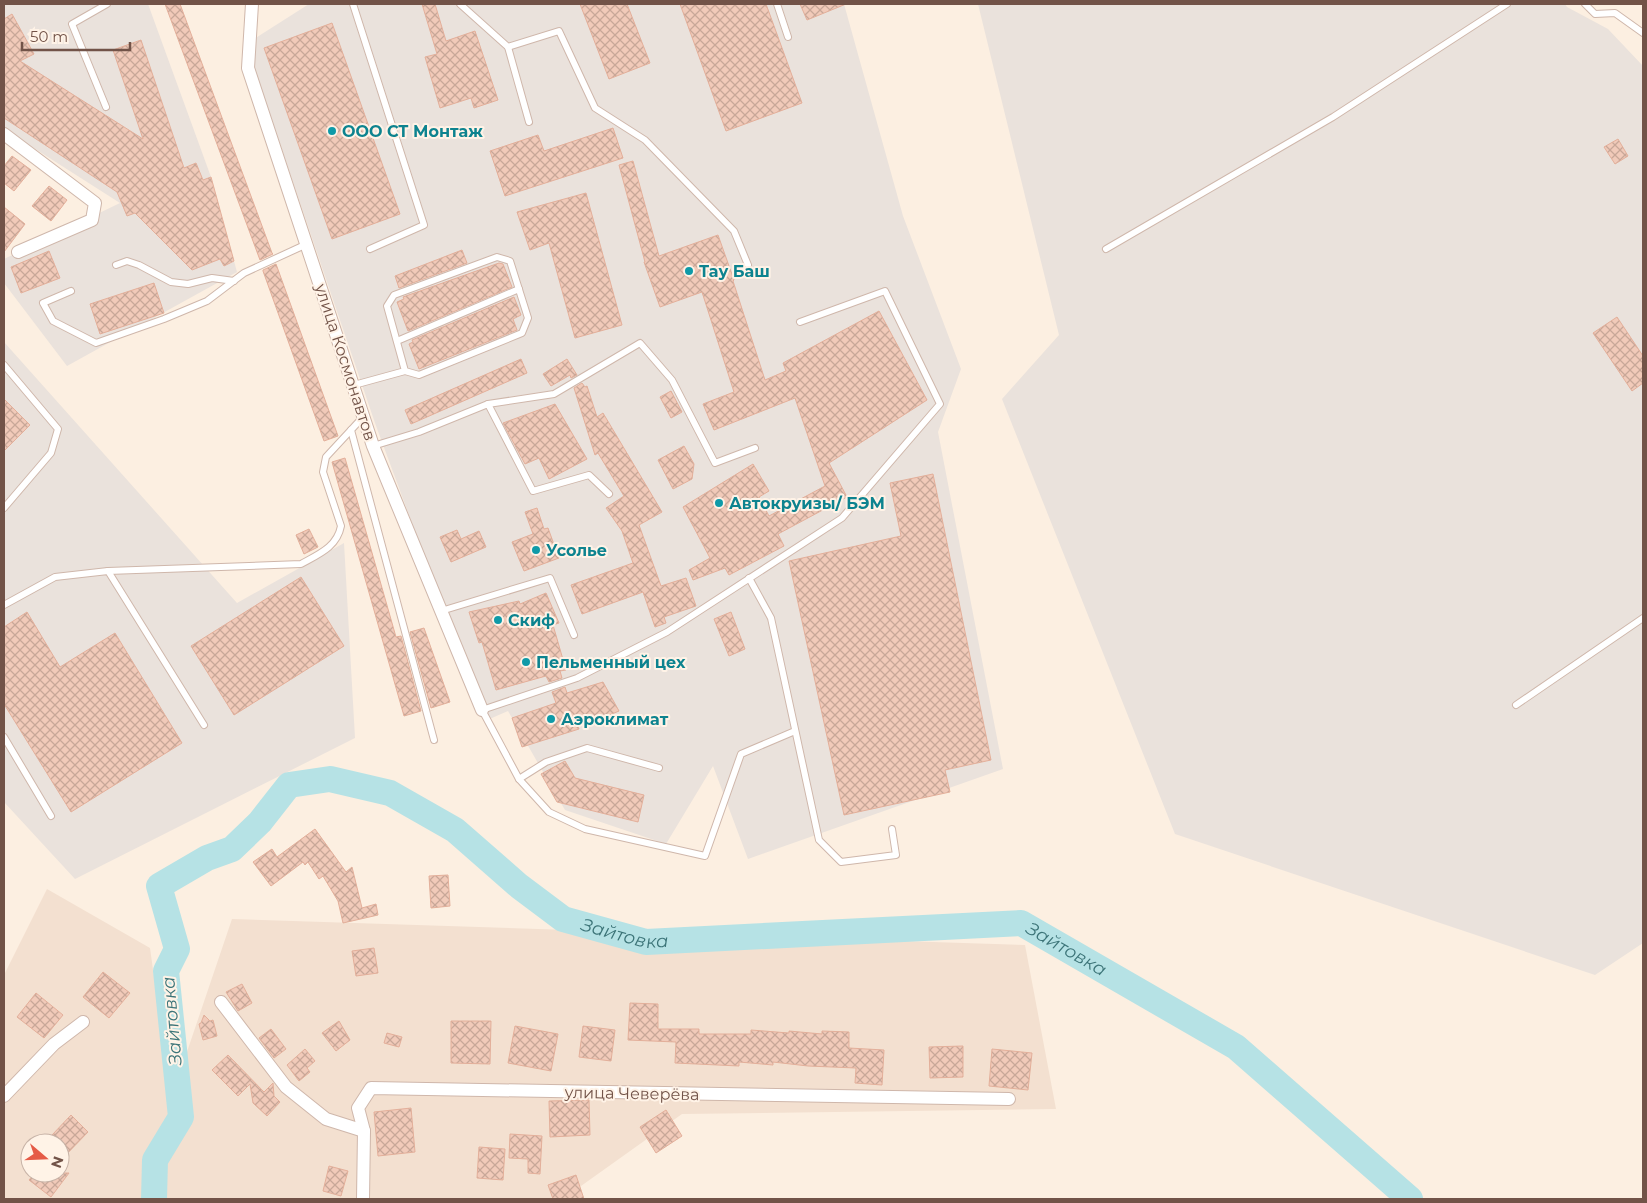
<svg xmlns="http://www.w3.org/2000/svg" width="1647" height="1203" viewBox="0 0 1647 1203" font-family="Montserrat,sans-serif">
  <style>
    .residential { fill: #f3e0d0; fill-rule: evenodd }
    .industrial { fill: #eae2dc }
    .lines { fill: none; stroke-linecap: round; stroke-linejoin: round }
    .river { stroke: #b6e2e5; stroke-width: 26 }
    .building { fill: url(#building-cross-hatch); stroke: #e3af9a }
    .lane-casing { stroke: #cfb7ab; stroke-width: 8 }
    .street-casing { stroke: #cfb7ab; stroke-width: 14 }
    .lane { stroke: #fff; stroke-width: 6 }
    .street { stroke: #fff; stroke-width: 12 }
    .culture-dot { fill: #0f9aa8; stroke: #fff3e7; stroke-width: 2 }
    .labels { text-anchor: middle; stroke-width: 4; stroke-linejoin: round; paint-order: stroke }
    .culture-label { font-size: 16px; font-weight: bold; fill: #0d838f; stroke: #fff3e7; text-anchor: start }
    .street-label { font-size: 16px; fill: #725348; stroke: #fff3e7 }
    .water-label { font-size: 18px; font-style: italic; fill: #3c7478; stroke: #fff3e7 }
  </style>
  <defs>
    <pattern id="building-cross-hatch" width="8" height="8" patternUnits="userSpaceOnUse" patternTransform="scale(1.25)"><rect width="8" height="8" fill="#f1cab9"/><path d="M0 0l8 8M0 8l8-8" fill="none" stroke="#c8a798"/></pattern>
  </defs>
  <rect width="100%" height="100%" fill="#fcefe1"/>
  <path class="residential" d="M47,889L150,948L171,1099L232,919L1025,945L1056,1109L682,1114L581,1186L560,1199H4V975ZM30,1143H60V1173H30Z"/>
  <g class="industrial">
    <path d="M4,4H148L211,177L237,272L67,366L4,283V259L120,203L4,129Z"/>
    <path d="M309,4H844L903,216L961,369L938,432L1003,769L748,859L713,766L666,844L565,810L508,711L485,721L375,423L246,44Z"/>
    <path d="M978,4H1565L1567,7L1608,29L1643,66V943L1595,975L1175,834L1002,399L1059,335Z"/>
    <path d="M4,342L237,603L344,543L355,738L75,879L4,802Z"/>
  </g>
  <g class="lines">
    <path class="river" id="s1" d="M154,1199L155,1160L181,1117L166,971L177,949L159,886L207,858L232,849L260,822L289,785L330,779L390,793L455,830L519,886L563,919L646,942L1021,923L1236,1047L1410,1199"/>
  </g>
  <g class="building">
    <path d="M165,4H180L272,253L273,254L260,260Z"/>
    <path d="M422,4H435L446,41L475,31L498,100L474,108L471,98L440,108L425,57L437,54Z"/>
    <path d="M580,4H627L650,63L609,79Z"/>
    <path d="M680,4H766L802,103L726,131Z"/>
    <path d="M800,4H846L807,20Z"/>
    <path d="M12,14L34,54L20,61L143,139L113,50L141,40L184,168L196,163L203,180L211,177L234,261L224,266L220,259L192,270L135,213L127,216L117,192L4,118V19Z"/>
    <path d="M332,23L400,214L332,239L264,48Z"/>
    <path d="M613,128L623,158L505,196L490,151L538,135L544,151Z"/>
    <path d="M1618,139L1628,156L1615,164L1604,147Z"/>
    <path d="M12,156L31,170L14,191L4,183V166Z"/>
    <path d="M633,161L659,256L718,235L734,280L733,281L765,380L786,371L783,363L879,311L927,400L829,463L847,497L778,534L784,546L729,575L725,568L693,580L689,570L710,558L683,507L753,464L769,491L759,497L769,516L825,486L795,398L714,430L703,404L734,392L702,292L660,307L644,262H645L619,165Z"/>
    <path d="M49,186L67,200L51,221L32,206Z"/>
    <path d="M586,193L622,325L575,338L549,243L530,250L517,212Z"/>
    <path d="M4,207L25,224L4,252Z"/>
    <path d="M462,250L467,263L399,288L395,276Z"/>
    <path d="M49,251L60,278L21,293L11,267Z"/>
    <path d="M499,263L503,264L512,287L408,331L397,302L404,299L403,297Z"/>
    <path d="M276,264L338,436L324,441L263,271V270Z"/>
    <path d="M154,283L164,313L100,334L90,304Z"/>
    <path d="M514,297L521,315L513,319L517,330L419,369L409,344L413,342L412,340Z"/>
    <path d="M1617,317L1643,356V383L1632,391L1593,333Z"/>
    <path d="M521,359L527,373L411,424L405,410Z"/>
    <path d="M567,359L577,375L571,378L570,375L551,386L543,374Z"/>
    <path d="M582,383L585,387L587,386L597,417L603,413L662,512L639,525L661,586L686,578L696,606L664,617L666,623L655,627L643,592L582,614L571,585L633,563L622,531L606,508L624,496L598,453L595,455L574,388Z"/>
    <path d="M671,391L682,412L671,418L660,397Z"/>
    <path d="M4,399L30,425L4,451Z"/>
    <path d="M555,404L587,459L549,479L539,458L525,464L503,423Z"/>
    <path d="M684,446L694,464L692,479L673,489L658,460Z"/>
    <path d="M345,458L396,637L401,636L421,711L404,716L332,462Z"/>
    <path d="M933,474L991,760L945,770L950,792L844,815L789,561L901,536L890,483Z"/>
    <path d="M537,508L544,529L548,528L559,558L524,571L512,542L533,534L525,512Z"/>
    <path d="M309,529L318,547L304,554L296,535Z"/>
    <path d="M457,530L461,539L479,531L486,547L451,562L440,537Z"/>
    <path d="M301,577L344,646L234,715L191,646Z"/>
    <path d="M546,593L559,623L553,625L566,670L560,671L562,678L549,682L546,676L496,690L482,642L479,643L469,612L519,601L520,604Z"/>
    <path d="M27,612L60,667L115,633L182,743L71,812L4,704V627Z"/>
    <path d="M731,612L745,649L729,656L714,619Z"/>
    <path d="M424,628L450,702L431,708L410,632Z"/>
    <path d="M603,682L619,711L600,719L599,716L577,723L579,729L522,747L512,718L556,703L552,692L565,687L567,693Z"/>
    <path d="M565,761L575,778L644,795L638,822L557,802L541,774Z"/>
    <path d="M315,829L346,872L352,867L362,908L376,904L378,915L343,923L338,901L323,876L319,879L308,862L305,865L303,862L271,886L253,862L272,849L277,857Z"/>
    <path d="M448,875L450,906L431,908L429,876Z"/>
    <path d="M374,948L378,973L356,976L352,951Z"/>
    <path d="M103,972L130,993L109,1018L83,997Z"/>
    <path d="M242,984L252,1003L238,1011L226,992Z"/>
    <path d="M36,993L63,1015L44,1038L17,1017Z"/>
    <path d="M630,1003L658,1004V1029H699V1034H751V1030L789,1033V1031L822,1034V1031L849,1032V1048L884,1050L882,1085L855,1083L856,1068L808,1066L773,1062V1065L739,1062V1066L675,1063L676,1042L628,1040Z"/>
    <path d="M204,1015L210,1021L213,1020L217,1036L203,1040L199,1024L201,1023Z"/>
    <path d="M339,1021L350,1040L336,1051L322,1033Z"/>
    <path d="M451,1021H491L490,1064L451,1063Z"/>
    <path d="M515,1026L558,1034L551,1071L508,1063Z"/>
    <path d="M583,1026L615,1030L611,1061L579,1057Z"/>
    <path d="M271,1029L286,1049L274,1058L259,1038Z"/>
    <path d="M387,1033L402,1037L399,1047L384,1043Z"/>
    <path d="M963,1046V1077L930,1078L929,1047Z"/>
    <path d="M305,1049L315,1061L307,1068L310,1072L299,1081L287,1065Z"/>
    <path d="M992,1049L1032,1053L1028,1090L989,1086Z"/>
    <path d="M228,1055L264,1092L273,1083L274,1096L280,1102L267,1116L253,1103L250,1084L238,1096L212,1070Z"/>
    <path d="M589,1100L590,1135L550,1137L549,1101Z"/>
    <path d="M411,1108L415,1152L378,1156L374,1112Z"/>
    <path d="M666,1110L682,1136L656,1153L640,1127Z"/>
    <path d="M71,1115L88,1132L60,1161V1142L52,1135Z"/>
    <path d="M510,1134L542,1136L540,1174L528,1173V1159L509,1158Z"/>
    <path d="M479,1147L505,1149L503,1180L477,1178Z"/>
    <path d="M329,1166L348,1171L341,1196L323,1191Z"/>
    <path d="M35,1173H69L51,1197L29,1180Z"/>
    <path d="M576,1175L584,1199H553L548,1185Z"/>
  </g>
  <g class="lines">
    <defs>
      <g id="lane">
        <path d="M353,4L424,225L370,249"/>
        <path d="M460,4L508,47L529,122"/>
        <path d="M777,4L788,37"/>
        <path d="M1585,4L1595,14L1615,13L1643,33"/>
        <path d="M508,47L559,31L595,108L645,140L734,231L748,265"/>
        <path d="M106,107L72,24L107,4"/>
        <path d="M1106,249L1333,117L1507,4"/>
        <path d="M116,265L127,261L139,265L171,282L188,284L212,278L234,281"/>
        <path d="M71,291L43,303L53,321L96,343L164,319L207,301L244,273L307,244"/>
        <path d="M397,341L519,289"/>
        <path d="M4,365L58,429L51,453L4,508"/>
        <path d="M354,385L405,371L419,375L522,333L528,318L510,261L497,257L394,295L387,306L405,371"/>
        <path d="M488,404L554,394L640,343L672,380L715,463L755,448"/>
        <path d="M363,417L351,430L434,740"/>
        <path d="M373,446L419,432L488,404L533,491L589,475L609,494"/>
        <path d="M108,571L301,564C319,554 337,547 341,526L323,472L326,457L351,430"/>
        <path d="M749,578L771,618L819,840L841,862L896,855L892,829"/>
        <path d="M4,605L55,577L108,571L204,725"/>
        <path d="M441,611L550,578L574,635"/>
        <path d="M1516,705L1643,618"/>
        <path d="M795,731L741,754L705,856L585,829L549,812L519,779L482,710L577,678L667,632L842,518L940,404L885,291L800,322"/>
        <path d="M4,737L51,816"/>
        <path d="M519,779L546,762L587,748L659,768"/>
      </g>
      <g id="street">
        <path d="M252,4L248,68L373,446L482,710"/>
        <path d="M4,134L95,203L92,220L18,252"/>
        <path d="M221,1002L286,1087L326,1119L364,1131"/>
        <path d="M4,1096L54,1044L83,1022"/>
        <path d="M363,1199L364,1131L358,1108L371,1088L1009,1099"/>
      </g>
    </defs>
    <use href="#lane" class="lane-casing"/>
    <use href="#street" class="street-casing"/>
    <use href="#lane" class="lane"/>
    <use href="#street" class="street"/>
  </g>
  <g class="culture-dot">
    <circle cx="332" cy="131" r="5"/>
    <circle cx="689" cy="271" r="5"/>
    <circle cx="719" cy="503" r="5"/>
    <circle cx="536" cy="550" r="5"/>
    <circle cx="498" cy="620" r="5"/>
    <circle cx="526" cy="662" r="5"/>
    <circle cx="551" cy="719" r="5"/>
  </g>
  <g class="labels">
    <g class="culture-label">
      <text x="342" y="137">ООО СТ Монтаж</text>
      <text x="699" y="277">Тау Баш</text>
      <text x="729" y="509">Автокруизы/ БЭМ</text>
      <text x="546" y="556">Усолье</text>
      <text x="508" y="626">Скиф</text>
      <text x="536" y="668">Пельменный цех</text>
      <text x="561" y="725">Аэроклимат</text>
    </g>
    <g class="street-label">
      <text transform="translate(346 362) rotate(72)" y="6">улица Космонавтов</text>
      <text transform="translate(632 1093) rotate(1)" y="6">улица Чеверёва</text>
    </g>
    <g class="water-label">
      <text dy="6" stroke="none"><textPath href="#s1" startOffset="876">Зайтовка</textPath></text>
      <text dy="6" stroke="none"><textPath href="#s1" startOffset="1326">Зайтовка</textPath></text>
      <text transform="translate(172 1021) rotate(-95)" y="6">Зайтовка</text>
    </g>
  </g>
  <rect width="1647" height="1203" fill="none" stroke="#725348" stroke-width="10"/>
  <g transform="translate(45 1158) rotate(109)"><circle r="24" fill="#fff3e7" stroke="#c7b3a7"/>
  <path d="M0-4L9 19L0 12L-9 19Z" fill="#e55b47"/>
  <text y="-8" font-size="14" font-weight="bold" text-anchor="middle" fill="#725348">N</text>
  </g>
  <path d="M22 42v8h108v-8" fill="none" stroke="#725348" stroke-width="2.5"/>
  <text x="30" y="42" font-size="15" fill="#725348" stroke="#fff3e7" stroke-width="4" paint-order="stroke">50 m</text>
</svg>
